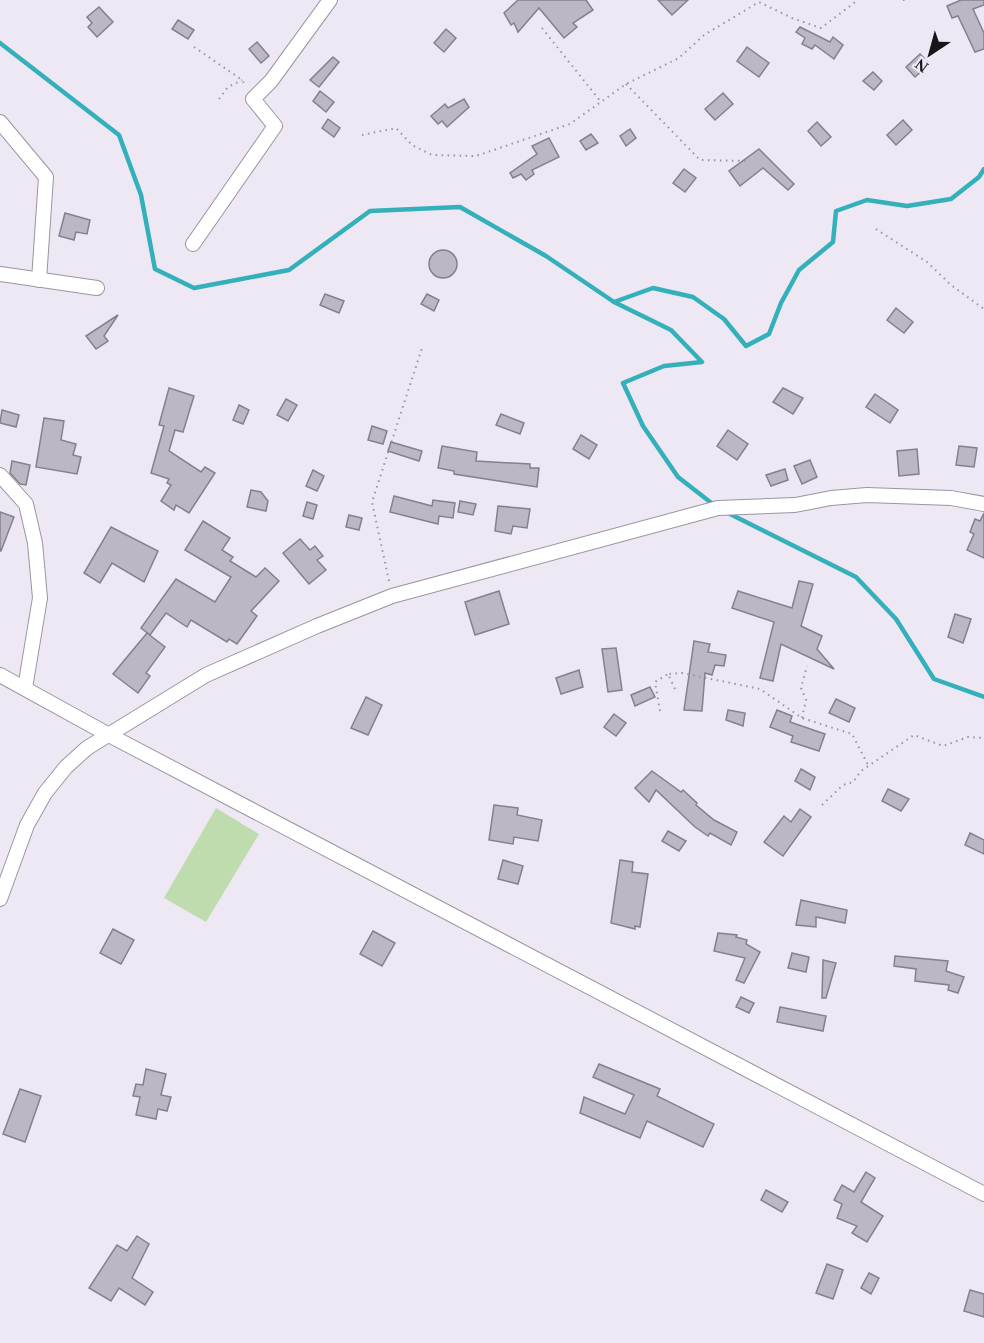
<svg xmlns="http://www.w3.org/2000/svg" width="984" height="1343" viewBox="0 0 984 1343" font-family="Georgia,serif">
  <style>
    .green { fill: #bfdcae }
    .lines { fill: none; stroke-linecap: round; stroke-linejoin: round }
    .stream { stroke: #34b0bb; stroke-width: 4.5 }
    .building { fill: #bbb8c4; stroke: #84818c; stroke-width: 1.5 }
    .minor-casing { stroke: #9a959f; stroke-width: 16 }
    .path { stroke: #98949d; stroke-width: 2; stroke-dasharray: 1.5 4.5; stroke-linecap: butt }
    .minor { stroke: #fff; stroke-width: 14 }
  </style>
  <rect width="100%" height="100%" fill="#ede8f4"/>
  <path class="green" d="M216,808L259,834L206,922L164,898Z"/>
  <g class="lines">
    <g class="stream">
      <path d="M0,43L119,135L141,195L155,269L194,288L289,270L370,211L460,207L546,256L614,302L671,330L702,362L664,366L623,383L643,426L678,477L714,505"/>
      <path d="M614,302L653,288L693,297L724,319L746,346L769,334L781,303L799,270L833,242L836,211L867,200L907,206L951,199L979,177L984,169"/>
      <path d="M726,512L856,577L896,619L934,679L984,697"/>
    </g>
  </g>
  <g class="building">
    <path d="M518,0H586L593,10L573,23L577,27L564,38L539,8L518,32L514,23L511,25L504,13Z"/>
    <path d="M658,0H688L672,15Z"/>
    <path d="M961,0H984V5L973,9L984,33V49L975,52L958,16L952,18L947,6Z"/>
    <path d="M99,7L113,22L97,37L88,27L92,23L87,17Z"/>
    <path d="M178,20L194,30L188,39L172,29Z"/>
    <path d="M800,27L830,42L833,37L843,45L834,59L815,45L812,49L802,44L805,38L796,32Z"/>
    <path d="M446,29L456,38L444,52L434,43Z"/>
    <path d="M257,42L269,56L261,63L249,49Z"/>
    <path d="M747,47L769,63L759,77L737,61Z"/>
    <path d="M920,54L930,64L915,77L906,67Z"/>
    <path d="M333,57L339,62L319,87L310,80Z"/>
    <path d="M873,72L882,81L874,90L863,81Z"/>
    <path d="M320,91L334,102L326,112L313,101Z"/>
    <path d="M723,93L733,104L715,120L705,109Z"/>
    <path d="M464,99L469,107L447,127L442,121L438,124L431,116L445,104L448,108Z"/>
    <path d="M328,119L340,128L334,137L322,128Z"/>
    <path d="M903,120L912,130L896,145L887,135Z"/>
    <path d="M817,122L831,137L821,146L808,131Z"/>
    <path d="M630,129L636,138L626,146L620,136Z"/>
    <path d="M591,134L598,143L586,150L580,141Z"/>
    <path d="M549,138L559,157L532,170L534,174L526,180L521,174L513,178L510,173L537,154L532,146Z"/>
    <path d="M759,149L794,184L788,190L763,168L740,186L729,171Z"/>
    <path d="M684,169L696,178L685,192L673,183Z"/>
    <path d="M65,213L90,220L87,234L76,232L74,240L59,236Z"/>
    <circle cx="443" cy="264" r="14"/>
    <path d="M325,294L344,301L339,313L320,305Z"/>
    <path d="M427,294L439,300L434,311L421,304Z"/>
    <path d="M896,308L913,322L904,333L887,320Z"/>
    <path d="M118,315L104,336L108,341L96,349L86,336Z"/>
    <path d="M169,388L194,396L183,432L175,430L169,451L201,472L205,467L215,473L189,513L176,505L174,510L161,501L171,485L167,483L169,479L151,473L164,426L159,425Z"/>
    <path d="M783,388L803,398L793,414L773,402Z"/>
    <path d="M875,394L898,410L890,423L866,407Z"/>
    <path d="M286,399L297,405L288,421L277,415Z"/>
    <path d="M239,405L249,410L243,424L233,420Z"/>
    <path d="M2,410L19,415L16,427L0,423Z"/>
    <path d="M501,414L524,423L520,434L496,425Z"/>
    <path d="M44,418L64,421L61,440L76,444L73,455L81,457L77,474L36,467Z"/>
    <path d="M372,426L387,431L383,444L368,440Z"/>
    <path d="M728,430L748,444L737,460L717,446Z"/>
    <path d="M581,435L597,445L589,459L573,449Z"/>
    <path d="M391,442L422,451L419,461L388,451Z"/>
    <path d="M442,446L477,452L476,461L530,464V468H539L537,487L454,474V471L438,468Z"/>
    <path d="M959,446L977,448L974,467L956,465Z"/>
    <path d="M917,449L919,474L899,476L897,451Z"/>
    <path d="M810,460L817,477L802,484L794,466Z"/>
    <path d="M12,461L30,465L26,485L20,484L10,473Z"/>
    <path d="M785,469L788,480L771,486L766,475Z"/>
    <path d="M313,470L324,476L317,491L306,486Z"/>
    <path d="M251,490L261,492L268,501L266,511L247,507Z"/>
    <path d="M394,496L432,506L433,500L455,503L453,518L439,516L438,524L390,512Z"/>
    <path d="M460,501L476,504L473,515L458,512Z"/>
    <path d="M307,502L317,505L313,519L303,516Z"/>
    <path d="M498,506L530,509L527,528L513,526L511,534L495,531Z"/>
    <path d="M0,512L14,517L1,551H0Z"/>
    <path d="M984,513V558L967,550L974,534L970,532L975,519L980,521Z"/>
    <path d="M349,515L362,518L359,530L346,527Z"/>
    <path d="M203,521L230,538L222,550L233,557L230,561L256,577L265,568L279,581L251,611L257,616L237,644L229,639L227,642L191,620L187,627L166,613L150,635L141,628L176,579L215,602L231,577L185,550Z"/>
    <path d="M111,527L158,551L144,582L112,563L100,583L84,573Z"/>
    <path d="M300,539L310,550L315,546L323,556L317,560L326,570L309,584L283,553Z"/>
    <path d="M799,581L813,584L801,626L822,636L817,649L834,669L781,644L773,681L760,678L774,622L732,608L738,591L792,608Z"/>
    <path d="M499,591L509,624L475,635L465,602Z"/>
    <path d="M955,614L971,619L963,643L948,637Z"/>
    <path d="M147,633L165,647L146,673L150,676L138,693L113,674Z"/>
    <path d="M694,641L710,644L708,652L726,655L724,666L715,665L712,675L705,673L702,711L684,710Z"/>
    <path d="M616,648L622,690L608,692L602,649Z"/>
    <path d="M579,670L583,687L561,694L556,678Z"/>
    <path d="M650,687L655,697L635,706L631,695Z"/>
    <path d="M366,697L382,705L368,735L351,728Z"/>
    <path d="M836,699L855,708L849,722L829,713Z"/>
    <path d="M728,710L745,713L743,726L726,720Z"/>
    <path d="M777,710L792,716L790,722L825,734L819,751L791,742L793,736L770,727Z"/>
    <path d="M614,714L626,723L616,736L604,727Z"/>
    <path d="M801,769L815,777L810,790L795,781Z"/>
    <path d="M652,771L681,792L683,790L697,803L696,805L714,820L737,832L731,845L710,833L708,836L695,827L656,790L649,802L635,788Z"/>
    <path d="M888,789L909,799L901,811L882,801Z"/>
    <path d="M494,805L518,808L517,815L542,820L538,841L514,837L513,844L489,840Z"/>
    <path d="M800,809L811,817L783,856L764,842L784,816L791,822Z"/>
    <path d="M668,831L686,841L679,851L662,841Z"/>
    <path d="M970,833L984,840V854L965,845Z"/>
    <path d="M503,860L523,866L518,884L498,879Z"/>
    <path d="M620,860L633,862L632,872L648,874L640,927L635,926V929L611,923Z"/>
    <path d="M801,900L847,910L845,923L816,917V927L796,925Z"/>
    <path d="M113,929L134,940L121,964L100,953Z"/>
    <path d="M373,931L395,943L382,966L360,954Z"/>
    <path d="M718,933L737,935L736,937L747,940L746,944L760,952L744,983L736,980L745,958L714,951Z"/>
    <path d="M792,953L809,957L806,972L788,968Z"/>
    <path d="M895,956L948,961L946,971L964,977L958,993L948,990L949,985L915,981L916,969L894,966Z"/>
    <path d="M823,960L836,963L826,998H822Z"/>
    <path d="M741,997L754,1003L749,1013L736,1007Z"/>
    <path d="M780,1007L826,1016L823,1031L777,1022Z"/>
    <path d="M599,1064L660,1089L657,1096L714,1124L703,1147L647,1121L640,1138L580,1113L584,1097L625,1114L634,1095L593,1077Z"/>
    <path d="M146,1069L166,1074L161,1095L171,1097L167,1111L158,1109L156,1119L136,1115L140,1097L133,1096L136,1084L143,1085Z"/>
    <path d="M20,1089L41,1096L25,1142L3,1134Z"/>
    <path d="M866,1172L875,1178L861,1202L883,1216L867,1242L852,1233L857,1226L837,1218L842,1204L834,1200L842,1185L854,1192Z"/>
    <path d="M766,1190L788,1202L782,1212L761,1200Z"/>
    <path d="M137,1236L149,1244L132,1278L153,1292L145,1305L119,1288L111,1301L89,1288L117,1245L127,1251Z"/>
    <path d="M827,1264L843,1270L833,1299L816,1293Z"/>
    <path d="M869,1273L879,1278L871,1294L861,1288Z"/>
    <path d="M970,1290L984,1294V1317L964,1311Z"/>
  </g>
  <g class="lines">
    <defs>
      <g id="minor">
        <path d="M0,122L46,177L39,280"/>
        <path d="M193,244L275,126L253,99L271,81L330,0"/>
        <path d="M0,274L97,288"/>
        <path d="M0,475L26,504L35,543L40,598L25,688"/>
        <path d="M0,675L109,735L984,1194"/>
        <path d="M0,899L27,825L45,793L66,767L87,748L206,675L317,626L392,596L718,508L795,505L831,498L867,495L951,498L984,504"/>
      </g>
    </defs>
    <use href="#minor" class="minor-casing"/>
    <g class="path">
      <path d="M903,0H907"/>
      <path d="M542,28L601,102"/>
      <path d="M194,47L242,80L246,86"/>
      <path d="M626,84L700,160L746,161"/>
      <path d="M219,99L228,87L242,80"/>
      <path d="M362,135L396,128L412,145L432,155L476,156L570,124L626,84L679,58L704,35L759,2L792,18L821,28L858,0"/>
      <path d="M876,229L927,262L951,285L984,309"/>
      <path d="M389,581L372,502L422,348"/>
      <path d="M675,689L668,674L682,673L760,689L802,718L852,734L868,765"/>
      <path d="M660,711L655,682L668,674"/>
      <path d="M802,718L806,700L801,688L807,666"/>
      <path d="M822,805L843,785L853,782L861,771L914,735L943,746L968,737L984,738"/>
    </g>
    <use href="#minor" class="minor"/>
  </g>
  <g transform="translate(930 54) rotate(216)" stroke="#ede8f4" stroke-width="4.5" paint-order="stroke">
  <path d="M0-4.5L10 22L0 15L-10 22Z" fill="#161519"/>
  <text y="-9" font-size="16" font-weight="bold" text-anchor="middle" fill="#161519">N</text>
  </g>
</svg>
